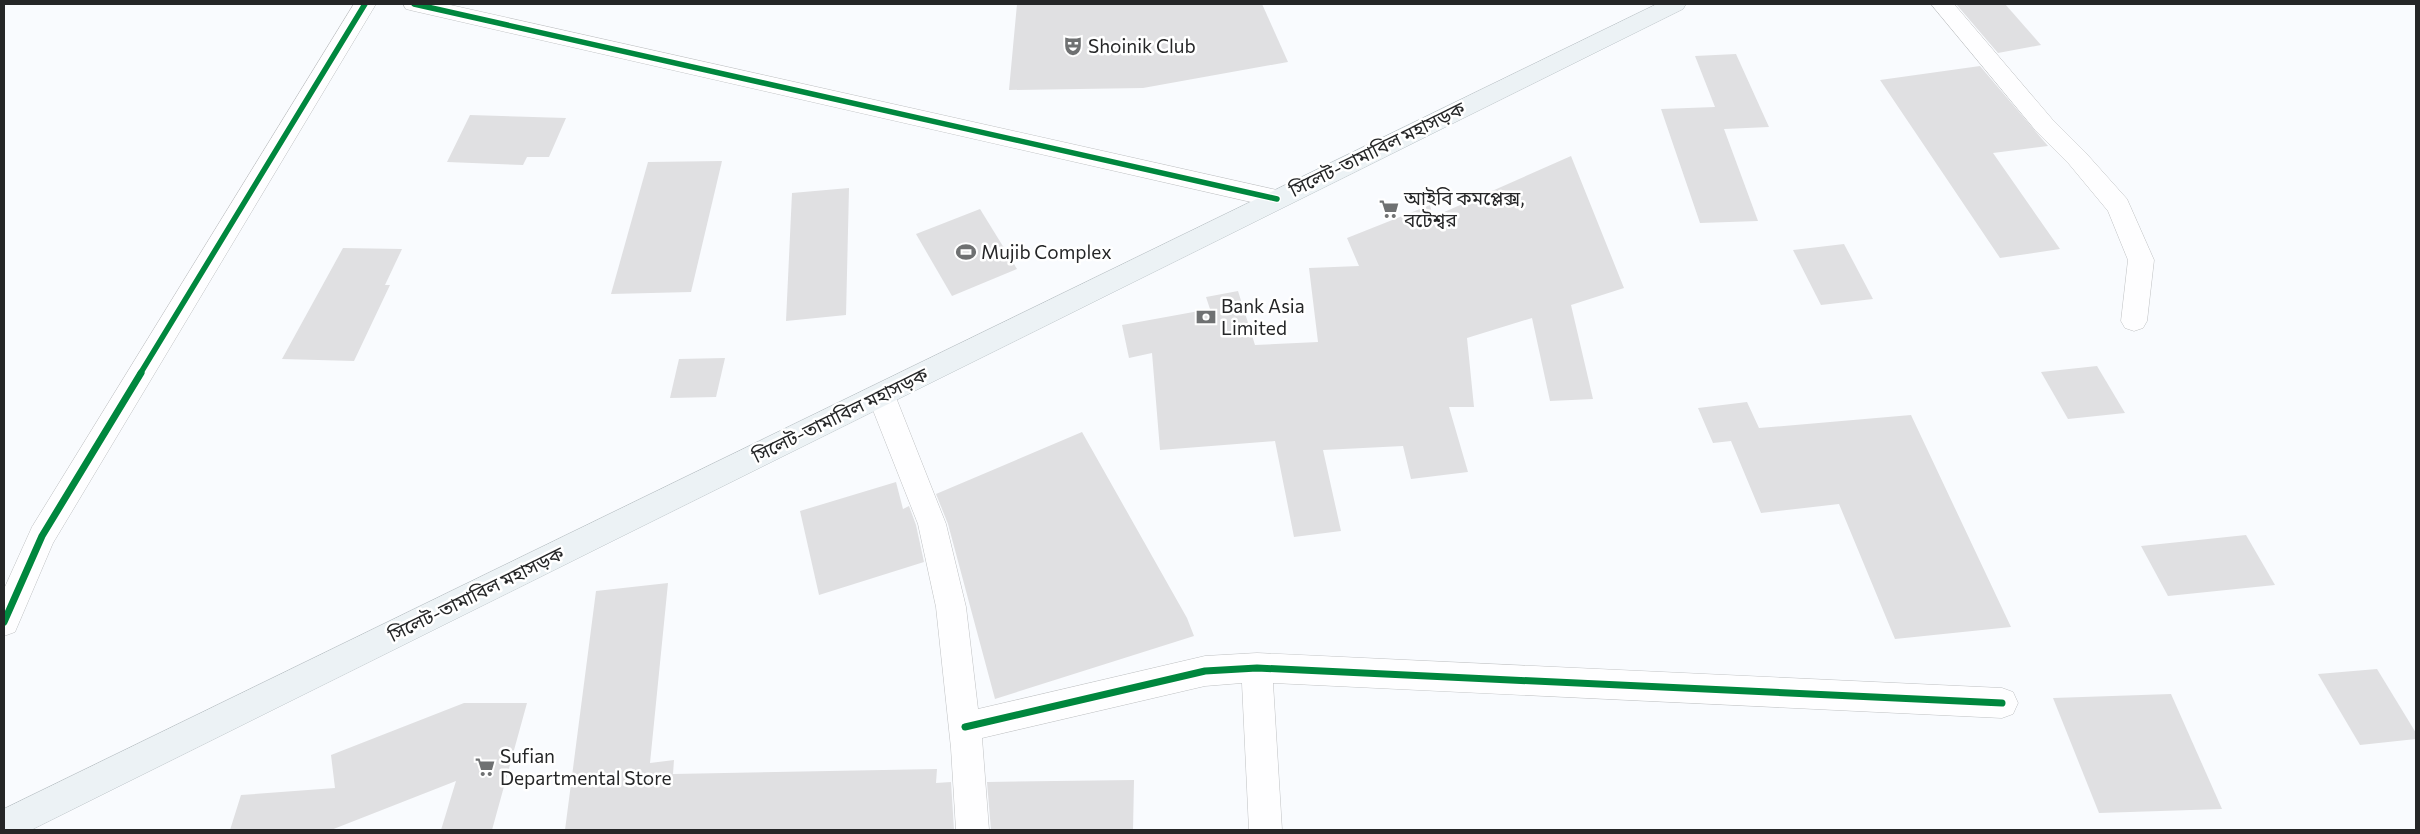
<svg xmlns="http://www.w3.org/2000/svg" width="2420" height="834" viewBox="0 0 2420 834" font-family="Commissioner,'Noto Sans Bengali',sans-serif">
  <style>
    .building { fill: #e0e0e2 }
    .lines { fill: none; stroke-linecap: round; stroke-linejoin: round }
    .minor-casing { stroke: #bfc1c3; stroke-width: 1 }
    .trunk-casing { stroke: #bcc4c8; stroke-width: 1 }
    .minor { fill: #fefeff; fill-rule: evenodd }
    .trunk { fill: #ecf2f5; fill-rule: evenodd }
    .cycleway-far1-casing { stroke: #fff; stroke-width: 8 }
    .cycleway-casing { stroke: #fff; stroke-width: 10 }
    .cycleway-far1 { stroke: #00873e; stroke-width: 5.5 }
    .cycleway { stroke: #00873e; stroke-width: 7 }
    .labels { text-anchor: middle; stroke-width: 5; stroke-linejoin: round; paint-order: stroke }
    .poi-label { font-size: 19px; fill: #252627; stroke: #fff; text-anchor: start }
    .street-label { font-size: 19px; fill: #252627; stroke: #fff }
  </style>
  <rect width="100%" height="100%" fill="#f9fbfe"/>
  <g class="building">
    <path d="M1017,4H1262L1288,62L1143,88L1009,90Z"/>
    <path d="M1956,4H2005L2041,45L1998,53Z"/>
    <path d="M1736,54L1769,127L1724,129L1758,221L1700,223L1661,109L1715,107L1695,56Z"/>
    <path d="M1980,66L2048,146L1993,153L2060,249L2000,258L1880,80Z"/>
    <path d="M470,115L566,118L549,157H527L523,165L447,162Z"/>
    <path d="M1571,156L1624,288L1571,305L1593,399L1550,401L1532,318L1467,338L1474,407H1449L1468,472L1411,479L1403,446L1323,450L1341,531L1294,537L1275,441L1160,450L1152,353L1129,358L1122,325L1210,309L1206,297L1238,291L1255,345L1318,342L1309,268L1359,266L1347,238L1430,205L1433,217Z"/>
    <path d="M722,161L691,292L611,294L648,162Z"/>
    <path d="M849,188L846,315L786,321L792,193Z"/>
    <path d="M980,209L1017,269L952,296L916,234Z"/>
    <path d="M1844,244L1873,299L1821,305L1793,250Z"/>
    <path d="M343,248L402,249L385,285H390L354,361L282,359Z"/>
    <path d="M725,358L716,397L670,398L679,359Z"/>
    <path d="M2097,366L2125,413L2068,419L2041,372Z"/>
    <path d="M1747,402L1759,428L1911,415L2011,627L1895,639L1839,504L1761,513L1731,441L1713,443L1698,408Z"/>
    <path d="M1082,432L1187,618L1194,636L995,699L948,524L936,494Z"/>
    <path d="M896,482L903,509L909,506L916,525L924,562L819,595L800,511Z"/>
    <path d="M2246,535L2275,585L2168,596L2141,546Z"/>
    <path d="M668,583L650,763L674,760L673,774L937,769L936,783L951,782L954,830H565L596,591Z"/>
    <path d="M2377,669L2416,733V739L2360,745L2318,674Z"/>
    <path d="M2171,694L2222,809L2099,813L2053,698Z"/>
    <path d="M464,703H527L492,830H441L456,781L331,830H230L241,795L335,788L331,755Z"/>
    <path d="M1134,780L1133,830H991L987,782Z"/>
  </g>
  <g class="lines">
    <defs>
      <g id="minor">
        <path d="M354,4H376L53,543L15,632L4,636V589L32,527Z"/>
        <path d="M403,4H446L1277,190L1286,193L1289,199L1286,205L1277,208L414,11L406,9Z"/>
        <path d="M1931,4H1954L2052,119L2085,152L2127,199L2154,260L2147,321L2143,328L2134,331L2125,328L2121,321L2128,260L2108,211L2069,164L2036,131Z"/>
        <path d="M881,384L891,387L895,395L946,524L966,607L978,709L1205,656L1257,653L2002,688L2013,692L2018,703L2013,714L2002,718L1273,683L1282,830H1249L1242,683L1205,686L982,738L989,830H956L951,748L936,607L918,524L867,395L871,387Z"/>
      </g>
      <path id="trunk" d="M1657,4H1686L1683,9L31,830H4V809Z"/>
    </defs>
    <use href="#minor" class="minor-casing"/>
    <use href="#trunk" class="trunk-casing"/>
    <use href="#minor" class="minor"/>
    <use href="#trunk" class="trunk"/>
    <defs>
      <g id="cycleway-far1">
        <path d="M414,4L1277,199"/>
        <path d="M140,374L365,4"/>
      </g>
      <g id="cycleway">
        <path d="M4,622L42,536L141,373"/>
        <path d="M965,727L1205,671L1257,668L2002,703"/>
      </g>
    </defs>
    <use href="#cycleway-far1" class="cycleway-far1-casing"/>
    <use href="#cycleway" class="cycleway-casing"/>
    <use href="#cycleway-far1" class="cycleway-far1"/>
    <use href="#cycleway" class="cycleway"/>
  </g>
  <defs>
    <symbol id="theatre-bare" viewBox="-9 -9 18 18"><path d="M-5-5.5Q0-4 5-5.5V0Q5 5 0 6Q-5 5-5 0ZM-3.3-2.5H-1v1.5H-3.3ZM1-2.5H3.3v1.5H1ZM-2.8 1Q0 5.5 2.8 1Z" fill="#6f7172" stroke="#fff" stroke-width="2.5" paint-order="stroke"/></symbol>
    <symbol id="supermarket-bare" viewBox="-9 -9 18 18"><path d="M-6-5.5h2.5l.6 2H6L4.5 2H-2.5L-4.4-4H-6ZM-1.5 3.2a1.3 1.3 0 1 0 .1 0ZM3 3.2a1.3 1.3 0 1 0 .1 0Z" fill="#6f7172" stroke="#fff" stroke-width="2.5" paint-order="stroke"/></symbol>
    <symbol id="stadium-bare" viewBox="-9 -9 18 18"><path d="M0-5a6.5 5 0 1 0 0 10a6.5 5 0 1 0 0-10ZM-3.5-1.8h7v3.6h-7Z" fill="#6f7172" stroke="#fff" stroke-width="2.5" paint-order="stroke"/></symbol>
    <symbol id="bank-bare" viewBox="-9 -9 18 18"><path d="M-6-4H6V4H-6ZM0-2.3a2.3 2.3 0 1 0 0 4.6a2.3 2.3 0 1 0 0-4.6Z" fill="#6f7172" stroke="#fff" stroke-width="2.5" paint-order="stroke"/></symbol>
  </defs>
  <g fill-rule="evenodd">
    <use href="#theatre-bare" x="1059" y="32" width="28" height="28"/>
    <use href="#supermarket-bare" x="1375" y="195" width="28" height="28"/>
    <use href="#stadium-bare" x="952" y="238" width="28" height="28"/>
    <use href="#bank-bare" x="1192" y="303" width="28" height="28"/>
    <use href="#supermarket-bare" x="471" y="753" width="28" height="28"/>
  </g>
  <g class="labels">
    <g class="poi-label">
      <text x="1088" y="53">Shoinik Club</text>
      <text x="1404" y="205">আইবি কমপ্লেক্স,<tspan x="1404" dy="22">বটেশ্বর</tspan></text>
      <text x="981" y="259">Mujib Complex</text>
      <text x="1221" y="313">Bank Asia<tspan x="1221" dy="22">Limited</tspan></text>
      <text x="500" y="763">Sufian<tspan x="500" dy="22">Departmental Store</tspan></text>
    </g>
    <g class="street-label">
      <text transform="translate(1377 149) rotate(-26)" y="7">সিলেট-তামাবিল মহাসড়ক</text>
      <text transform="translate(840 415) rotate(-26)" y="7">সিলেট-তামাবিল মহাসড়ক</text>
      <text transform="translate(476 594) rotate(-26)" y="7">সিলেট-তামাবিল মহাসড়ক</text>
    </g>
  </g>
  <rect width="2420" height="834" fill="none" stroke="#252627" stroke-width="10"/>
</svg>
